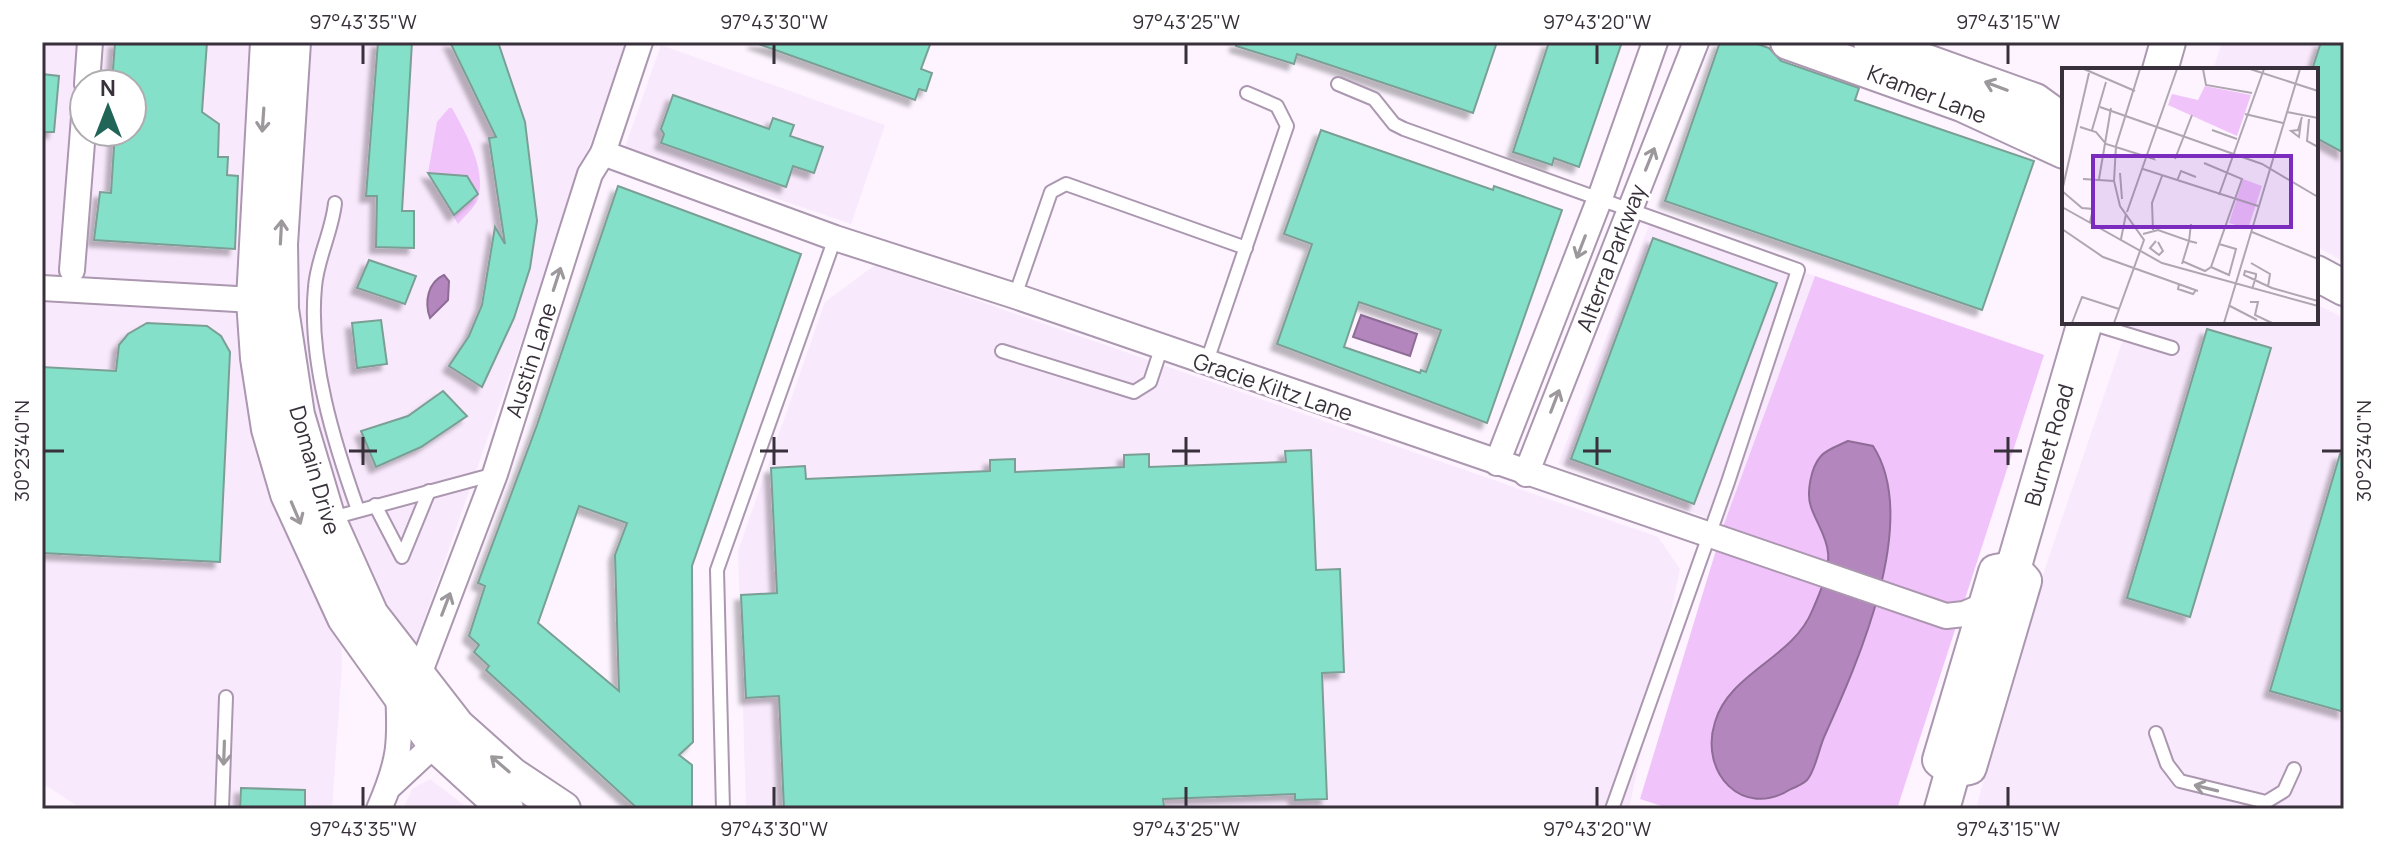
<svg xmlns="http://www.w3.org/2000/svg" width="2386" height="851" viewBox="0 0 2386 851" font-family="Manrope,sans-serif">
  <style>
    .built { fill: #f9e9fd; fill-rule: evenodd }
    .green { fill: #f1c3fb }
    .water { fill: #b386bd; stroke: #8e6c96; stroke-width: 2 }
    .building { fill: #84e0c9; stroke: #7b9f95; stroke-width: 2; fill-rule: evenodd; filter: url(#shadow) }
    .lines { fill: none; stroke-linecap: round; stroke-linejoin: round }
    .lane-casing { stroke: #ab97af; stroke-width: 16 }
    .street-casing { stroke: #ab97af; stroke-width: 28 }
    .secondary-casing { stroke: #ab97af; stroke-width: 38 }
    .lane { stroke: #fff; stroke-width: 12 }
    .street { stroke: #fff; stroke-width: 24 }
    .secondary { stroke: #fff; stroke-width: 34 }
    .oneway { stroke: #9c989c }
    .ticks { fill: none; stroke: #38303a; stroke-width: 3 }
    .labels { text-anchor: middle; stroke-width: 6; stroke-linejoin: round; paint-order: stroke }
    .street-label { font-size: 22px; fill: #38303a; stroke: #fff }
    .inset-road { fill: none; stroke: #aea6b0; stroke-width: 2 }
    .view { fill: #7b2cbf; fill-opacity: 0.15; stroke: #7b2cbf; stroke-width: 4 }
    .inset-edge { fill: none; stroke: #38303a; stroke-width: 4 }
    .neatline { fill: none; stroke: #38303a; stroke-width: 3 }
    .ticks-label { font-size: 20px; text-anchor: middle; fill: #38303a }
  </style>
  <defs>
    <filter id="shadow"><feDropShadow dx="-6" dy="6" stdDeviation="2" flood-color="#0004"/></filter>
  </defs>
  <rect width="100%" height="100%" fill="#fdf4ff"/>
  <g class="built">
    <path d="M42,42H626L415,646H405L336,513L342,665L332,809H82L42,783ZM84,84H132V132H84Z"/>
    <path d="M2222,42H2344V262L2316,246V70H2213Z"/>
    <path d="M661,45L885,125L851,224L625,147Z"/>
    <path d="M1651,220L1815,276L1724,524L1558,464Z"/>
    <path d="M875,265L1658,537L1680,569L1629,809H746L738,551L825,302Z"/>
    <path d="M2316,304L2344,318V809H1976L2026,624L2129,322H2316Z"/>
    <path d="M430,779L469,809H403L412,789Z"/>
  </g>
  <g class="green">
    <path d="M449,108H452C465,132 487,169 478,199C475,207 464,217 458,224L428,173L437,122Z"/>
    <path d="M1815,276L2044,355L1897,809H1671L1640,799L1724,524Z"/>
  </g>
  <g class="water">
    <path d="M444,275L449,281L448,300L430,318C424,302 428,282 444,275Z"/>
    <path d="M1361,315L1417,334L1410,356L1353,337Z"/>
    <path d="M1848,441L1873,446C1921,520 1858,662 1825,735C1819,747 1816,770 1807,780C1803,784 1796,787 1791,789C1742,820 1699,772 1715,722C1729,673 1793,658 1812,611C1819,595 1830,571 1828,553C1827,537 1816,522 1811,507C1806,493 1811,467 1821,456C1827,449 1840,445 1848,441Z"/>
  </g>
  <g class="building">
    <path d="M115,42H207L202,112L219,124L218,157H228L227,175L238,176L235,249L94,240L100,192L111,193L115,132H132V84H112Z"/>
    <path d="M378,42H412L402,211H414V248L376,247L377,196H366Z"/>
    <path d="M450,42H498L525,122L537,221L530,268L514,318L482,387L449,366L469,336L482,305L495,227L505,244L489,138L496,137Z"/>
    <path d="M753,42H931L921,69L932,73L926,91L919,89L915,100Z"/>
    <path d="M1236,42H1497L1473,113L1297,54L1294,64L1236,46Z"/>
    <path d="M1549,42H1622L1579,167L1554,158L1552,165L1513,152Z"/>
    <path d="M1720,42H1752L1769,48L1781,61L1859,88L1855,100L2034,161L1982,310L1665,201Z"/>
    <path d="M2321,42H2344V153L2316,138V70H2312Z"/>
    <path d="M42,74L59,76L54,132H42Z"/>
    <path d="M673,95L769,129L773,118L794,125L790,136L823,147L814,173L793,166L786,187L661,143L664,134L661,129Z"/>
    <path d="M1321,130L1493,190L1494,186L1562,210L1487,423L1277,344L1312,244L1284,234ZM1359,302L1441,330L1426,372L1421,370L1420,373L1344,347Z"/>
    <path d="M428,173L467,176L478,194L454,215Z"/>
    <path d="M618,186L801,254L692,566L693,742L679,755L692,765V809H638L486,670L489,666L474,652L479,645L469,636L485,586L478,583L537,425ZM579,506L627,523L615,555L619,691L538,623Z"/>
    <path d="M1653,238L1777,283L1694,504L1571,459Z"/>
    <path d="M369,260L416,276L405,304L357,288Z"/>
    <path d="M381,320L387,364L357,368L352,323Z"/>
    <path d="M147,323L207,326L221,336L230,352L220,562L42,553V367L116,371L119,345L128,334Z"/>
    <path d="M2207,329L2271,348L2190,617L2127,598Z"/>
    <path d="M443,391L467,416L421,447L376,467L361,431L408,416Z"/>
    <path d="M1311,450L1316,570L1340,569L1344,672L1322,673L1327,799L1295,800V794L1163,799L1164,807L1137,809H784L779,696L746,698L741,595L777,593L771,468L805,466L806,479L990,471V460L1015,459V472L1124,467V455L1149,454V467L1286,462L1285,451Z"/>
    <path d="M2340,454H2344V712L2270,691Z"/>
    <path d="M241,788L305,790V809H240Z"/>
  </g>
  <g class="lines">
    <defs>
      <g id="lane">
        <path d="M1338,84L1374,99L1394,124L1404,129L1798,270L1728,482L1612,809"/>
        <path d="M335,203C332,232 317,259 315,287C308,359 334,443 358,510"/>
        <path d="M1015,296L1051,192L1066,184L1246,248"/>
        <path d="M2087,322L2172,348"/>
        <path d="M1002,351L1134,392L1150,382L1161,349"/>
        <path d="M1206,364L1287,126L1277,106L1247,93"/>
        <path d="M375,505L402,557L429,491"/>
        <path d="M332,518L495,474"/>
        <path d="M2156,733L2167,764L2180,781L2266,802L2284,791L2294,769"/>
        <path d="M222,809L226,697"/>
        <path d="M723,809L717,570L835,238"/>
      </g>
      <g id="street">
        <path d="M87,84L90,42"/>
        <path d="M603,153L835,238L1015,296L1946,616L1964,614L1985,605"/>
        <path d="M72,270L84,117"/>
        <path d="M42,288L254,300"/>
        <path d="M1497,463L1600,198L1655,42"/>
        <path d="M1526,474L1696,42"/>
        <path d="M418,677L495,474L590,174L603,153L640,42"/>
        <path d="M391,785L435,744"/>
        <path d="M379,809C400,761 401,743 398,691"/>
      </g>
      <g id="secondary">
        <path d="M268,42L254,300L258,358L269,429L288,494L345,618L435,744L506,809"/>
        <path d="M293,42L280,244L281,309L297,415L328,519L371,615L457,726L512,775L563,809"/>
        <path d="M1788,42L1962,104L2064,151"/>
        <path d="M1871,42L2035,101L2064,122"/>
        <path d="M2160,70L2168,42"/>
        <path d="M2316,273L2344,288"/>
        <path d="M2013,569L2024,581L1969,767L1953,770L1940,760L1996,572Z"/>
        <path d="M2013,569L2085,322"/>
        <path d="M1942,809L1953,770"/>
      </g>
    </defs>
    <use href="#lane" class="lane-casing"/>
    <use href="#street" class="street-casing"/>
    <use href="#secondary" class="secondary-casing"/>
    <use href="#lane" class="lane"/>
    <use href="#street" class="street"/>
    <use href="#secondary" class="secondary"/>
  </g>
  <defs><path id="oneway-shaft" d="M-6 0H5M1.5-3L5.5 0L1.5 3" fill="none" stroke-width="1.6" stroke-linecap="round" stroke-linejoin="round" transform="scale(2)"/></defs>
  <g class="oneway">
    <use href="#oneway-shaft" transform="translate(1996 86) rotate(-159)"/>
    <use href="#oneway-shaft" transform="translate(263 120) rotate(94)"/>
    <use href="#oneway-shaft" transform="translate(1650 159) rotate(-68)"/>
    <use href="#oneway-shaft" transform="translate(281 232) rotate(-87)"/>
    <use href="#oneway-shaft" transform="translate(1581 247) rotate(111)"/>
    <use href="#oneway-shaft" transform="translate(557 279) rotate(-72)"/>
    <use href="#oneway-shaft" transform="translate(1555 401) rotate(-69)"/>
    <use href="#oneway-shaft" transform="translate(296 513) rotate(67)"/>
    <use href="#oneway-shaft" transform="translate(446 604) rotate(-69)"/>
    <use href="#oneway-shaft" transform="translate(224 753) rotate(92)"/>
    <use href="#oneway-shaft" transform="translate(500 764) rotate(-139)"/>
    <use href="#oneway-shaft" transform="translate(2206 788) rotate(-166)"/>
  </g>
  <path class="ticks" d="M363,44V64M774,44V64M1186,44V64M1597,44V64M2008,44V64M363,437V465M774,437V465M1186,437V465M1597,437V465M2008,437V465M44,451H64M349,451H377M760,451H788M1172,451H1200M1583,451H1611M1994,451H2022M2322,451H2342M363,787V807M774,787V807M1186,787V807M1597,787V807M2008,787V807"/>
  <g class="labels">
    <g class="street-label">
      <text transform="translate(1927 94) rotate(21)" y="8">Kramer Lane</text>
      <text transform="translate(1611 258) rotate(-69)" y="8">Alterra Parkway</text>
      <text transform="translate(531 360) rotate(-72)" y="8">Austin Lane</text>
      <text transform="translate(1273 387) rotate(19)" y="8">Gracie Kiltz Lane</text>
      <text transform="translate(2049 445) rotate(-74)" y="8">Burnet Road</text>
      <text transform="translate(315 470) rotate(74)" y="8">Domain Drive</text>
    </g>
  </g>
  <g transform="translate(2062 68)">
    <rect width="256" height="256" fill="#fdf4ff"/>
    <path d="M143,18L189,27L175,68L106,37L110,26L136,32ZM181,111L200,118L186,161L167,155Z" fill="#f1c3fb"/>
    <path class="inset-road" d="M22,1L73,23M141,1L144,17L190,25M188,1L256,23M27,5L0,123L20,140L31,141L28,154M38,39L200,96L256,129M225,44L256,50M183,46L221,55M247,51L245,73L256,79M239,53L237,69L229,63L236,62L240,49M18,59L34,64L44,76L92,91L90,87M30,62L44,14M150,62L175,71M113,91L130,47M81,101L196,138M58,105L60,131M21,111L52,113M37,111L49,40M115,113L119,103L134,109M157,127L202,1M0,139L100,195L256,238M65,144L115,1M0,161L41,189L136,223M91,162L90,135L100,108M190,164L256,191M81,166L96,162L127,173L129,156M59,171L64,146M94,173L88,180L97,187L101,183L96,174M120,193L143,203L149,199L180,111L142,95M189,195L208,206L206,219M120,196L127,173L135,175M149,199L167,207L174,181L157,176M117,216L116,221L131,226L134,222M190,221L193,212L194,208V206L183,203L182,207L193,212L199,215L210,220L256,233M188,234H196L193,247L210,255M168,238L195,252M10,255L20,229L57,241M52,255L82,172L58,138L52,113L54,78L78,1M162,255L238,1"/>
    <path class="view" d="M31,88H229V159H31Z"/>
    <rect width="256" height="256" class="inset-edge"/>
  </g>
  <rect width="2386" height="851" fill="none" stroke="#ffffff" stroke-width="88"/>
  <g transform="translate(108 108)"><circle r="38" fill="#ffffff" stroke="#afacb0" stroke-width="2"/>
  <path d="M0-6L14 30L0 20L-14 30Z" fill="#206557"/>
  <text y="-12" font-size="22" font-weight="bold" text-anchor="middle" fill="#38303a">N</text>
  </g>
  <rect x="44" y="44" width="2298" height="763" class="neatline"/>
  <g class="ticks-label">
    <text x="363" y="29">97°43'35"W</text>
    <text x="774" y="29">97°43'30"W</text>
    <text x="1186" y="29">97°43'25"W</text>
    <text x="1597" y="29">97°43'20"W</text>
    <text x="2008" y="29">97°43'15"W</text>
    <text transform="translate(22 451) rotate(-90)" y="7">30°23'40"N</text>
    <text transform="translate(2364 451) rotate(-90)" y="7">30°23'40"N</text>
    <text x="363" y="836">97°43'35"W</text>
    <text x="774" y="836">97°43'30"W</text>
    <text x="1186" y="836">97°43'25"W</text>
    <text x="1597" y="836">97°43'20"W</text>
    <text x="2008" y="836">97°43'15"W</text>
  </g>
</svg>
